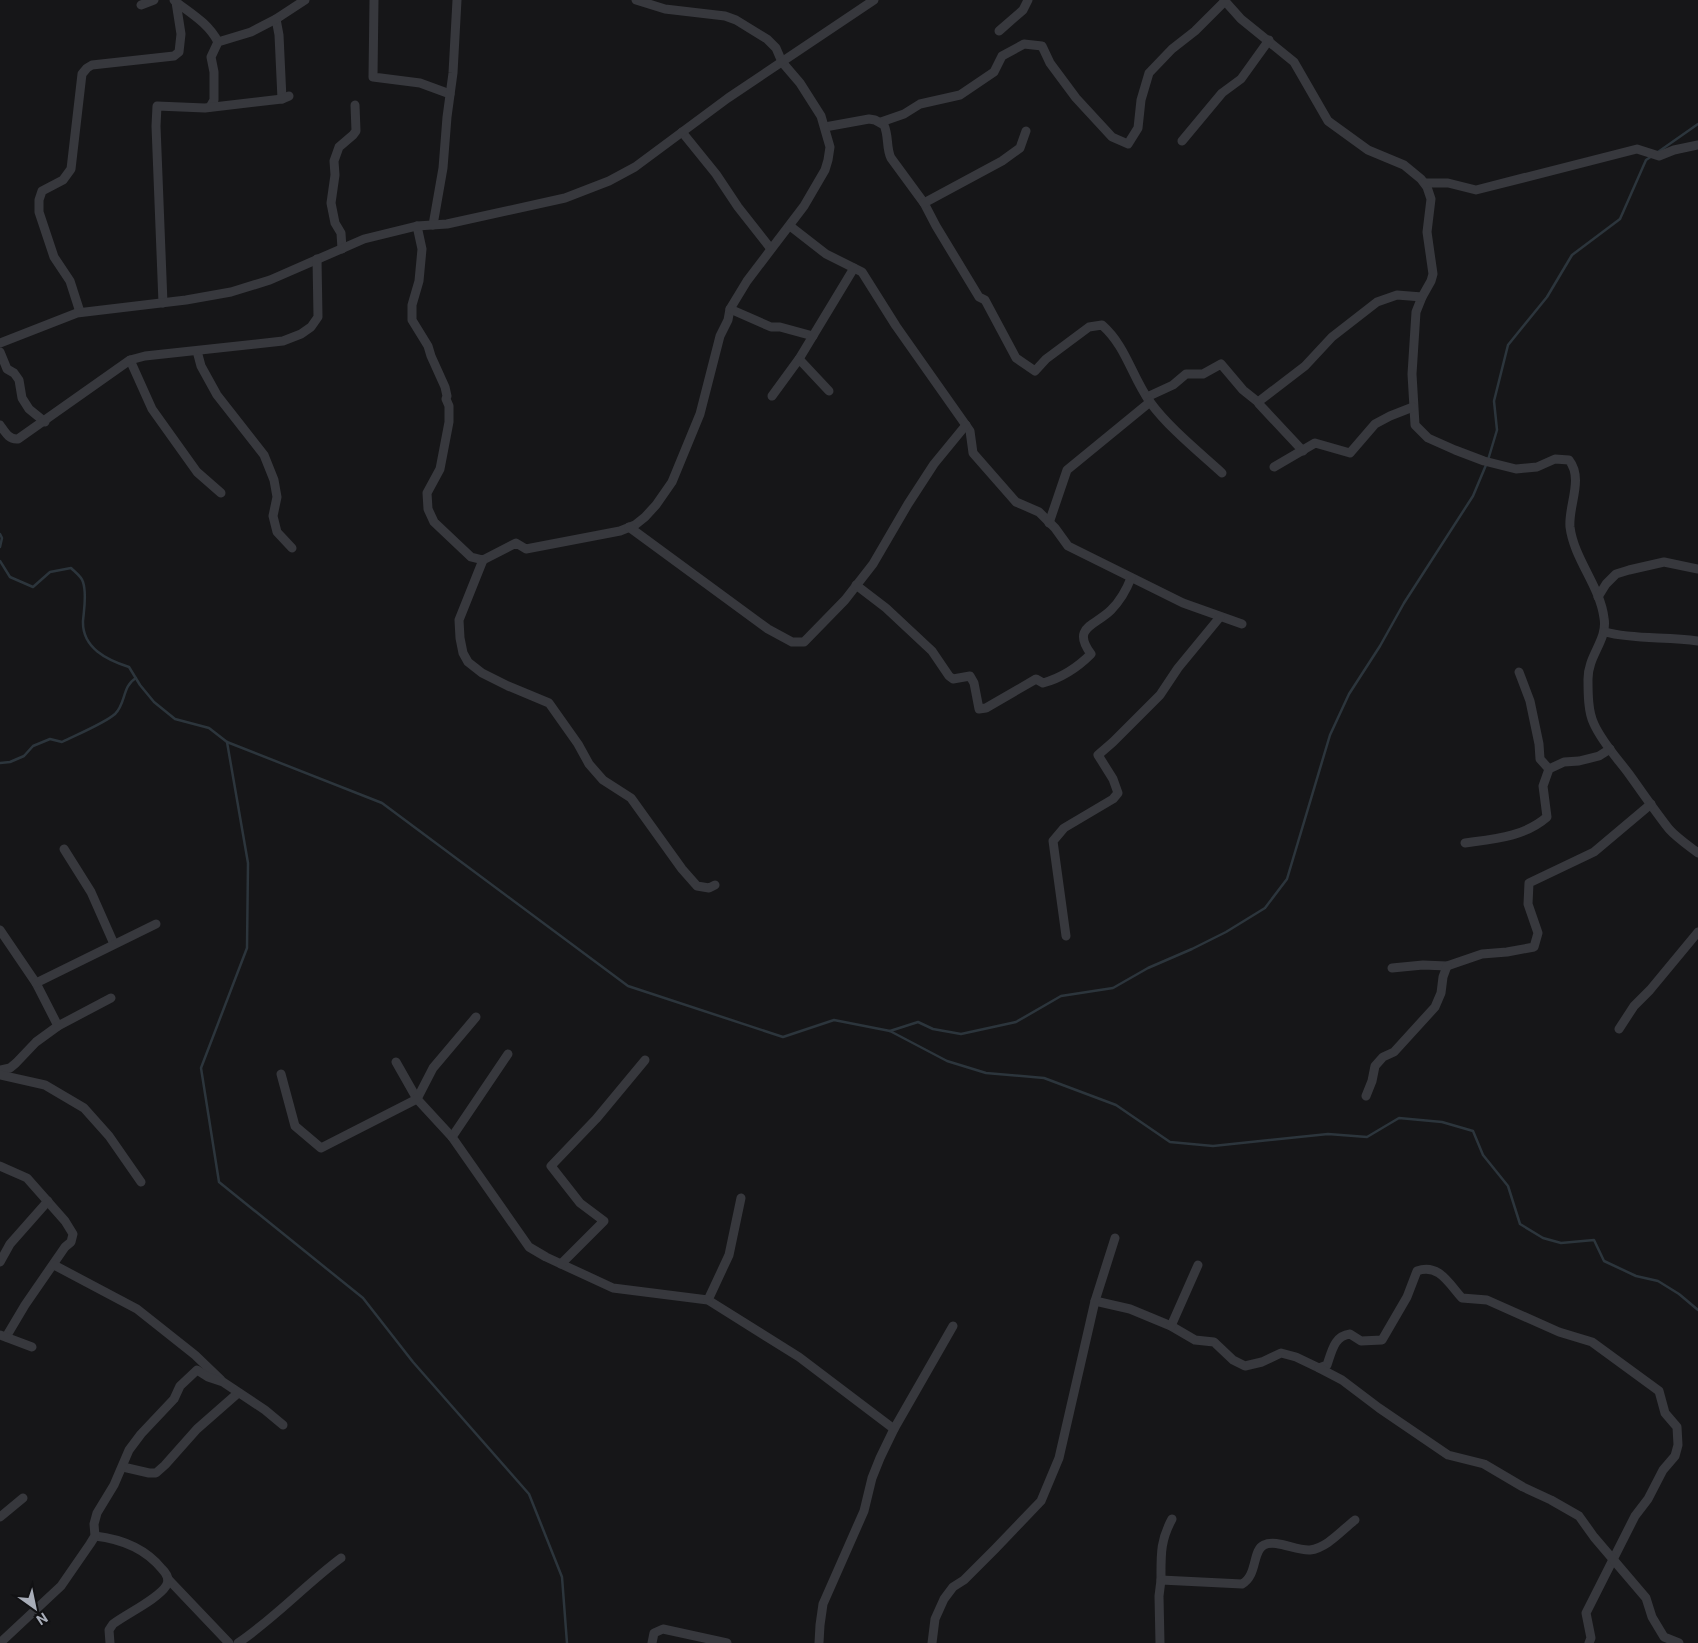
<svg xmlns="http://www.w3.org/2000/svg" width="1698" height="1643" viewBox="0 0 1698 1643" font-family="Roboto,sans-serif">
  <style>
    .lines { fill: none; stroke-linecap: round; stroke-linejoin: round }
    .stream { stroke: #2c353c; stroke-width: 2.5 }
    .street { stroke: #37383d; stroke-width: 9 }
  </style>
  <rect width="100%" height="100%" fill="#161618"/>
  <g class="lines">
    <g class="stream">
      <path d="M1658,152L1698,124"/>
      <path d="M1488,460L1497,430L1494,401L1508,345L1547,297L1572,255L1620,219L1646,160L1652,156"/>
      <path d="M0,534L2,538L0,547"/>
      <path d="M0,561L10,577L33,587L50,572L71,568C75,572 82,577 83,582C87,594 84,609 83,621C82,648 107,660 129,667L140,685L154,702L175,719L209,728L227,742L382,803L628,986L783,1037L834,1020L890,1031L947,1061L986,1073L1044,1078L1116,1105L1170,1142L1213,1146L1328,1134L1367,1137L1399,1118L1442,1122L1473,1131L1483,1155L1508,1186L1520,1224L1543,1238L1561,1243L1594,1240L1604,1261L1636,1276L1658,1281L1679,1294L1698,1310"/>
      <path d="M227,742L248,863L247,948L201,1068L219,1182L363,1298L413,1362L529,1494L562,1577L567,1643"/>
      <path d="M0,763L10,762L24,756L33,746L50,739L62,742C76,735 105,723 115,714C126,704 122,686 136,678"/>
      <path d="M890,1031L918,1022L933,1029L961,1034L1016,1022L1061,996L1113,988L1148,968L1192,949L1226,932L1265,908L1287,879L1330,735L1349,694L1380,646L1404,603L1473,496L1486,465"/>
    </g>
    <g class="street">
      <path d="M374,0L373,77L420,83L450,94"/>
      <path d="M1224,0L1241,19L1294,62L1328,121L1368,150L1404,165L1421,179L1427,187L1431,199L1427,232L1433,274L1431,281L1422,297L1416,312L1412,374L1415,425L1428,438L1455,450L1484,461L1516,469L1537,467L1555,459L1569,460C1584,479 1568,506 1570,527C1574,559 1600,586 1604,618C1608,640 1588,655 1588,679C1588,693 1588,712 1594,724C1602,742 1617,758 1629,774C1642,792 1655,811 1669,829C1677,838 1689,846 1698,853"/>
      <path d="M176,2C192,14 209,24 218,42"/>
      <path d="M141,5L154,0"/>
      <path d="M999,31L1023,10L1028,0"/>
      <path d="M282,99L279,35L276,19L305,0"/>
      <path d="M210,107L214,100V72L211,57L218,42L251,32L276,19"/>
      <path d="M881,122L904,114L920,104L960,95L994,72L1002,56L1024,44L1042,46L1050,63L1076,98L1112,137L1128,144L1138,128L1141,100L1149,73L1172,49L1195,31L1225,1"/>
      <path d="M825,127L869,119L875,120L884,125C889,136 886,148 891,158L924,203L936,226L979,297L985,300L1016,358L1035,371L1046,359L1089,327L1102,325C1126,346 1132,377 1150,402C1168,427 1199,452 1222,473"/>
      <path d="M682,132L716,174L738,207L771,249"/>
      <path d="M1182,141L1222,93L1241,79L1269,40"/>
      <path d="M1425,183H1448L1476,190L1637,149L1659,156L1674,150L1698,145"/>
      <path d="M924,203L1002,161L1020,148L1026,131"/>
      <path d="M433,225L443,168L447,117L453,73L457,0"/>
      <path d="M417,226L422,249L419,281L412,305V320L428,346L431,356L445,387L447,396L446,399L449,406V422L440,469L427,493L428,509L434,522L471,557L483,560L516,543L526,549L620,531L635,525L645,517L656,505L672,482L700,414L720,336L728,320L730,309L747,281L804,206L825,170L828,160L830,147L821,116L800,83L782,62L776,48L767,39L736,20L725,16L665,9L636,0"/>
      <path d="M790,226L826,254L862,272L896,326L970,431L973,453L1016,502L1039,512L1055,528L1068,546L1183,603L1242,624"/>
      <path d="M342,249L341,233L335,223L331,203L335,175L334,161L339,147L353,135L356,131L355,105"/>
      <path d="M163,303L156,126L157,106L205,108L282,99L289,96"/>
      <path d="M730,309L771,327H780L813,336"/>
      <path d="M80,312L70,281L54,257L39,212V200L42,191L63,180L71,169L82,74L87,68L92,65L174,56L179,52L181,34L176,2L174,0"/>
      <path d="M0,343L77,313L186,300L231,292L270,280L364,239L417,226L447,224L565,198L609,181L635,167L728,98L874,0"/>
      <path d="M197,351L201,366L217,395L264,455L274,480L277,497L273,516L277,532L292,548"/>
      <path d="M0,352L7,369L14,373L19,380L22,398L29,409L45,422"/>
      <path d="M799,359L854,268"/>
      <path d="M130,360L152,409L197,472L221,493"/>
      <path d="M772,396L799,359L829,391"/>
      <path d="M1147,397L1173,385L1186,374H1203L1221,364L1243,390L1258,402"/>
      <path d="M0,425C5,432 9,440 18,439L130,360L145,356L283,341L301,334L311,327L318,317L317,259"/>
      <path d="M1303,451L1259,404L1258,402L1305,366L1332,337L1377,302L1397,295L1422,297"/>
      <path d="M1274,467L1315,443L1350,453L1375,424L1390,416L1413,407"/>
      <path d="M1049,523L1067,470L1150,402"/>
      <path d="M629,527L768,629L792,642H804L845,600L873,564L908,504L934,464L966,425"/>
      <path d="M483,560L459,620L460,638L463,653L468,662L482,673L508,686L549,703L578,744L589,764L603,780L631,798L682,869L697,886L709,888L715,885"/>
      <path d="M856,585L886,608L932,651L949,676L953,679L970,676L974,683L979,709L986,708L1036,679L1043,683C1061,678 1077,668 1091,654C1071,627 1095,626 1111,610C1121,600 1126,591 1131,578"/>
      <path d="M1598,597L1606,584L1616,574L1629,570L1664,562L1698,569"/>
      <path d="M1605,632C1635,640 1667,636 1698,641"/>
      <path d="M1519,672L1530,701L1539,744L1540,759L1549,769"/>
      <path d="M1465,843C1494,839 1524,837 1547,817L1543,786L1549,769L1564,762L1579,761L1599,756L1610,749"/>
      <path d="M64,849L91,892L114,944"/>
      <path d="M0,930L36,983L58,1026"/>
      <path d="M1066,936L1053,841L1064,828L1113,799L1118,793L1113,779L1098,755L1113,742L1160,695L1178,668L1220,617"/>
      <path d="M1392,968L1423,965L1447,966L1482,954L1507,952L1534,947L1538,933L1528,904L1529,883L1594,852L1651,804"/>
      <path d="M36,983L156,924"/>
      <path d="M1619,1029L1634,1006L1650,990L1698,932"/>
      <path d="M396,1062L417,1099L452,1137L529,1247L546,1257L613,1288L708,1300L799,1357L894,1429"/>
      <path d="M0,1070L10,1068L16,1063L36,1042L58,1026L111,998"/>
      <path d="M281,1074L295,1126L321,1148L417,1099L433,1068L476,1017"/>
      <path d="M0,1075L45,1085L84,1108L109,1136L141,1182"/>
      <path d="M1366,1096L1372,1081L1375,1066L1383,1057L1394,1052L1435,1007L1441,993L1443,977L1447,966"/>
      <path d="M452,1137L508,1054"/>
      <path d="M0,1166L27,1178L65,1221L73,1234L71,1242L65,1247L25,1305L6,1337"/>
      <path d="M0,1262L10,1244L48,1201"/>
      <path d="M561,1264L604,1221L580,1203L551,1166L596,1119L645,1060"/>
      <path d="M54,1265L137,1309L195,1355L221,1380"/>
      <path d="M708,1300L729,1255L741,1198"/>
      <path d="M1095,1301L1130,1309L1171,1326L1195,1340L1214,1342L1233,1360L1245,1366L1262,1362L1281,1353L1296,1357L1319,1368L1327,1365C1332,1351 1334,1336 1350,1334L1361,1341L1382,1340L1407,1297L1417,1271C1439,1263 1449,1284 1462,1298L1487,1300L1559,1332L1592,1342L1659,1391L1665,1413L1677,1427L1678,1445L1675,1456L1663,1470L1648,1499L1635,1516L1586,1613L1591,1638L1589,1643"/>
      <path d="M1171,1326L1198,1265"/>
      <path d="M0,1335L32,1347"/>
      <path d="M1319,1368L1342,1380L1379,1408L1448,1455L1484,1464L1523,1487L1551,1500L1579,1516L1594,1537L1646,1598L1652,1617L1664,1637L1679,1643"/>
      <path d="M123,1467L149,1473H156L165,1465L197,1429L238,1393"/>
      <path d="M0,1517L23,1498"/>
      <path d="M95,1536C121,1539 145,1548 162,1569C167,1574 170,1580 166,1586C158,1599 126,1614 113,1624L109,1630L110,1643"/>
      <path d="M168,1579L229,1643"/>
      <path d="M1161,1580C1161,1555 1160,1541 1172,1519"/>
      <path d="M0,1643L61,1586L90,1544L95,1536L94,1524L97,1513L114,1485L129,1450L141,1434L174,1399L180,1386L197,1370L208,1377L223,1382L265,1410L283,1425"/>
      <path d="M238,1643C275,1618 305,1585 341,1558"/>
      <path d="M652,1643L654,1633L663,1629L727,1643"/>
      <path d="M819,1643L820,1625L823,1604L864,1511L872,1478L880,1458L894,1429L953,1326"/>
      <path d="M932,1643L935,1619L944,1599L953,1587L964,1580L995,1549L1041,1501L1059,1458L1095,1301L1115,1238"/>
      <path d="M1160,1643L1159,1596L1161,1580L1242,1584C1258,1575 1252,1550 1264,1545C1276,1539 1296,1551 1310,1550C1327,1548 1342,1530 1355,1520"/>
    </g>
  </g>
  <g transform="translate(35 1608) rotate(147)" stroke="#111113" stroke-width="4" paint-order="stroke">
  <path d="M0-4L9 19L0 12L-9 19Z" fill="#a8adb8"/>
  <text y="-8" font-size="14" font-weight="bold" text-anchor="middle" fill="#a8adb8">N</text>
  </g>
</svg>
